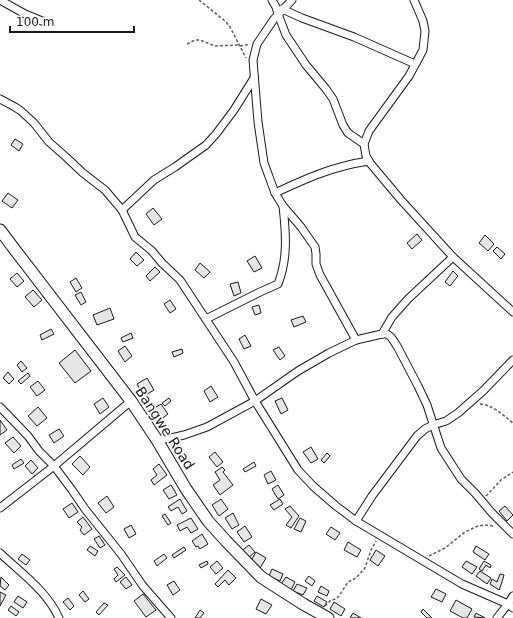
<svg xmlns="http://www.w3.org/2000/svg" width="513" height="618" viewBox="0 0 513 618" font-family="'DejaVu Sans',sans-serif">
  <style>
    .building { fill: #e6e6e6; stroke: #1a1a1a }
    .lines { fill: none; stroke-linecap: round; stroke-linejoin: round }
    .street-casing { stroke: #1a1a1a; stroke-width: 9 }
    .secondary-casing { stroke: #1a1a1a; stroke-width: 13 }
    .path { stroke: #5f5f5f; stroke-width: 1.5; stroke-dasharray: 3 2; stroke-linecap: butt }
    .street { stroke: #fff; stroke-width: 7 }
    .secondary { stroke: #fff; stroke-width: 11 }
    .labels { text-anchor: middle; stroke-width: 3; stroke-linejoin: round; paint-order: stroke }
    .street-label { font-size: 14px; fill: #1a1a1a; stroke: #fff }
  </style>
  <rect width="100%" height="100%" fill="#fff"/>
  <g class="building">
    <path d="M15,139L23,144L19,151L11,145Z"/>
    <path d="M8,193L18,200L12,208L2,201Z"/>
    <path d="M153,208L162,219L154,225L146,214Z"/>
    <path d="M417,234L422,240L412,249L407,243Z"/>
    <path d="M485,235L494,244L488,251L479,243Z"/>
    <path d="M497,247L505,254L501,259L493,251Z"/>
    <path d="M136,252L144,260L137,266L130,259Z"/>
    <path d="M255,256L262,268L254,272L247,261Z"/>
    <path d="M200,263L210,272L204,278L195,270Z"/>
    <path d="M155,267L160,272L150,281L146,276Z"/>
    <path d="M453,271L458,276L450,286L445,282Z"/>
    <path d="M17,273L24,281L17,287L10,279Z"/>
    <path d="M76,278L82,288L76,292L70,282Z"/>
    <path d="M238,282L241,293L234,296L230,284Z"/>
    <path d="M33,290L42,300L34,307L25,297Z"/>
    <path d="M81,292L86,302L81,305L75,295Z"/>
    <path d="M170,300L176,309L170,313L164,304Z"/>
    <path d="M259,305L261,313L255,315L252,307Z"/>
    <path d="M110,308L114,319L97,325L93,315Z"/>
    <path d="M303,316L306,322L294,327L291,320Z"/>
    <path d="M51,329L54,334L42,340L40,335Z"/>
    <path d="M131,333L133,338L123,342L121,338Z"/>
    <path d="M245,335L251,346L244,349L239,339Z"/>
    <path d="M125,346L132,356L125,362L118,351Z"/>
    <path d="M279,347L285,356L280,360L273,350Z"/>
    <path d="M182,349L183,353L174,357L172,352Z"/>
    <path d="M75,350L91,371L75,383L59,363Z"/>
    <path d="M21,361L27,368L22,372L17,365Z"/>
    <path d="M8,372L14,379L9,384L3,378Z"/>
    <path d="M28,373L30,376L21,384L18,381Z"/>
    <path d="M147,378L154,390L144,396L137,384Z"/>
    <path d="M38,381L45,390L37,396L30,387Z"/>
    <path d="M211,386L218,397L210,402L204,391Z"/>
    <path d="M103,398L109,407L100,414L94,404Z"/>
    <path d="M169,398L171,401L165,406L162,403Z"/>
    <path d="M282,398L288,410L281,414L275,401Z"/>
    <path d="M161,404L168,414L160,420L153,409Z"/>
    <path d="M38,407L47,418L37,426L28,416Z"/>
    <path d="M0,420L7,430L0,435Z"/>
    <path d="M59,429L64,436L54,443L49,435Z"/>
    <path d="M13,437L21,446L14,453L5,443Z"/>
    <path d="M311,447L318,459L311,463L303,452Z"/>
    <path d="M215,452L223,462L217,467L209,457Z"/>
    <path d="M327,453L330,456L324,463L321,460Z"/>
    <path d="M80,456L90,467L83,475L72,464Z"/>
    <path d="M21,459L24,463L14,469L12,465Z"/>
    <path d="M31,460L38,468L32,474L25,466Z"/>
    <path d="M254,462L256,466L245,472L243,469Z"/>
    <path d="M159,464L167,475L154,485L151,480L157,475L153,469Z"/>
    <path d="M222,467L225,470L223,472L233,485L220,495L213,485L220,480L215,472Z"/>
    <path d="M271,471L276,480L268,484L264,475Z"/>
    <path d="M171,485L177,495L169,499L163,490Z"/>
    <path d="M278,485L284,495L278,499L272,489Z"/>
    <path d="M107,496L114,507L106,513L98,503Z"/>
    <path d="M180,499L187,511L182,514L178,507L171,511L168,507Z"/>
    <path d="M221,499L228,509L219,516L212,505Z"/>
    <path d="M280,499L283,504L274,510L270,505Z"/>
    <path d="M72,503L78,512L69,518L63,509Z"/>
    <path d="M290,506L299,516L291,528L286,525L292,517L285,509Z"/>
    <path d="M505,506L513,515L507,521L499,511Z"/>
    <path d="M233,513L239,525L232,529L225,518Z"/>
    <path d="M165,514L171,523L168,525L162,516Z"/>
    <path d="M83,517L92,529L84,535L80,530L82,527L77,522Z"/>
    <path d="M191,518L198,529L191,533L187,527L180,531L177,525Z"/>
    <path d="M300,518L306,521L301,532L294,529Z"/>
    <path d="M131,525L136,534L129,538L124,529Z"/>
    <path d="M245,526L252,537L244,542L237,532Z"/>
    <path d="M331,527L340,533L335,540L326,534Z"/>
    <path d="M202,534L208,544L200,549L198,546L196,547L192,541Z"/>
    <path d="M99,536L105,545L100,548L94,539Z"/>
    <path d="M348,542L361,550L357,557L344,550Z"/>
    <path d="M249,545L255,552L246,560L240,552Z"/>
    <path d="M90,546L98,551L95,556L87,550Z"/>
    <path d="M476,546L489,554L485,560L473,552Z"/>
    <path d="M184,547L186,550L174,558L172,555Z"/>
    <path d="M376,550L385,556L378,566L370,560Z"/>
    <path d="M256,552L266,558L259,570L249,564Z"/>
    <path d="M22,554L30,560L26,565L18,559Z"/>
    <path d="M164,554L167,558L157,566L154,561Z"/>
    <path d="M207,561L208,564L201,568L199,565Z"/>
    <path d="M217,561L223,568L216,574L210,567Z"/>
    <path d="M466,561L477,567L472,574L462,567Z"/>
    <path d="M484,561L491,565L490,568L486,565L482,571L479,569Z"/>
    <path d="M117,567L125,575L116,582L114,579L118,575L114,569Z"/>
    <path d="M272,569L283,574L280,581L269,576Z"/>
    <path d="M228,570L236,578L229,585L225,580L218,587L215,584Z"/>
    <path d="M480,571L491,578L487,584L476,576Z"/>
    <path d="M500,574L504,575L501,585L499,590L490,584L492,579L497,582Z"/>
    <path d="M309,576L315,581L312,586L305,581Z"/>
    <path d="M1,577L9,585L5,590L0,586Z"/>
    <path d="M126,577L132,585L126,589L120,582Z"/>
    <path d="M286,577L295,582L291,590L281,584Z"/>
    <path d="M174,581L180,590L173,595L167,585Z"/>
    <path d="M297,584L307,588L303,595L293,591Z"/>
    <path d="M321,586L329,591L327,596L318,592Z"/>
    <path d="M436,589L446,594L442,602L431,597Z"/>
    <path d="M83,591L89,599L85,602L79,595Z"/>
    <path d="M0,592L6,595L0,606Z"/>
    <path d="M143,594L156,610L146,617L134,601Z"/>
    <path d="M18,596L27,602L23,608L14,602Z"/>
    <path d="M317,596L327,602L324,607L314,601Z"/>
    <path d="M68,598L74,606L70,610L63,602Z"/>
    <path d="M261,599L272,605L266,614L256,609Z"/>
    <path d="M456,600L472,609L467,618H463L450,611Z"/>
    <path d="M334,602L345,609L341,616L330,609Z"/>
    <path d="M104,603L108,605L99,615L96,612Z"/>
    <path d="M11,606L19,612L16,616L8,610Z"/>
    <path d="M423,609L432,618H427L421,612Z"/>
    <path d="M200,610L204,613L200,618H195Z"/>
    <path d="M353,613L361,618H350Z"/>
    <path d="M476,613L485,618L474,617Z"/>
  </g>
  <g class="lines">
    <defs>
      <g id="street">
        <path d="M0,0L25,14L42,21"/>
        <path d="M272,0L276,7L278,14L286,35L306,65L326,89L333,99L343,125L348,133L364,144"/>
        <path d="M292,0L274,19L257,44L253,60L255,85L258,122L264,163L275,193L283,206L301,227L315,247L316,254V264L320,275L356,340"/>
        <path d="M414,0L423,21L425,31L423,50L409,76L369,131L364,144L366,156L370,163L401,200L453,257L513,312"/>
        <path d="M282,9L302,18L354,37L415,64"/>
        <path d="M0,99L15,107L21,111L34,123L49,142L66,157L83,173L105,190L122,210L135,237L152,251L162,263L180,280L234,362L255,401L298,470L313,486L336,506L356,521L462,584L508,604L513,608"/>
        <path d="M275,193C307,178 334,166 369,161"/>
        <path d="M122,210L154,180L175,167L206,145L216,134L234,110L254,78"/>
        <path d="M206,319L260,292L278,284C288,259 286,233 283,206"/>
        <path d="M382,334L392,317L408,299L453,257"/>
        <path d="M0,407L28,436L39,451L54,466L72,490L85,509L121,554L143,586L171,618"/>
        <path d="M157,440L171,438L184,435L207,427L255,401L298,371L329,353L356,340L382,334H387L391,337L397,346L418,386L427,405L441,448L450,462L461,479L475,493L492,513L513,534"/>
        <path d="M0,508L54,466L131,401"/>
        <path d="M356,521L372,496L417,436L425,429L433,425L446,421L458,413L483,391L513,360"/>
        <path d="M0,553C21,573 47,591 59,618"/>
        <path d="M497,618L508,604L513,596"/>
      </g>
      <path id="secondary" d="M0,230L15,250L131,401L157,440L186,489L208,521L226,541L261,577L303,604L328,618"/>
    </defs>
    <use href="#street" class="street-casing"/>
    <use href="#secondary" class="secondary-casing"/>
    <g class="path">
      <path d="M199,0L225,21L230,27L246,58"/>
      <path d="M187,44L195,40H200L215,46L239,45"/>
      <path d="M240,46L250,44"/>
      <path d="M480,404C493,405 503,415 513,423"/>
      <path d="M486,496L501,480L513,472"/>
      <path d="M429,556L445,548L465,532L478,526L484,525L494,526"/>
      <path d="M325,606L331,600L336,599L339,596L348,582L356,578L365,568L371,550L376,541"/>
    </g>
    <use href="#street" class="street"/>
    <use href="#secondary" class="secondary"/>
  </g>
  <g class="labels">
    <g class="street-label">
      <text transform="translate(165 428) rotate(57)" y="5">Bangwe Road</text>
    </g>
  </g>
  <path d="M10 26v6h124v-6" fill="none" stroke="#1a1a1a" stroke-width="2"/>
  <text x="16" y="26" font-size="12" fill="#1a1a1a" stroke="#ffffff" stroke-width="3" paint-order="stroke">100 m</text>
</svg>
